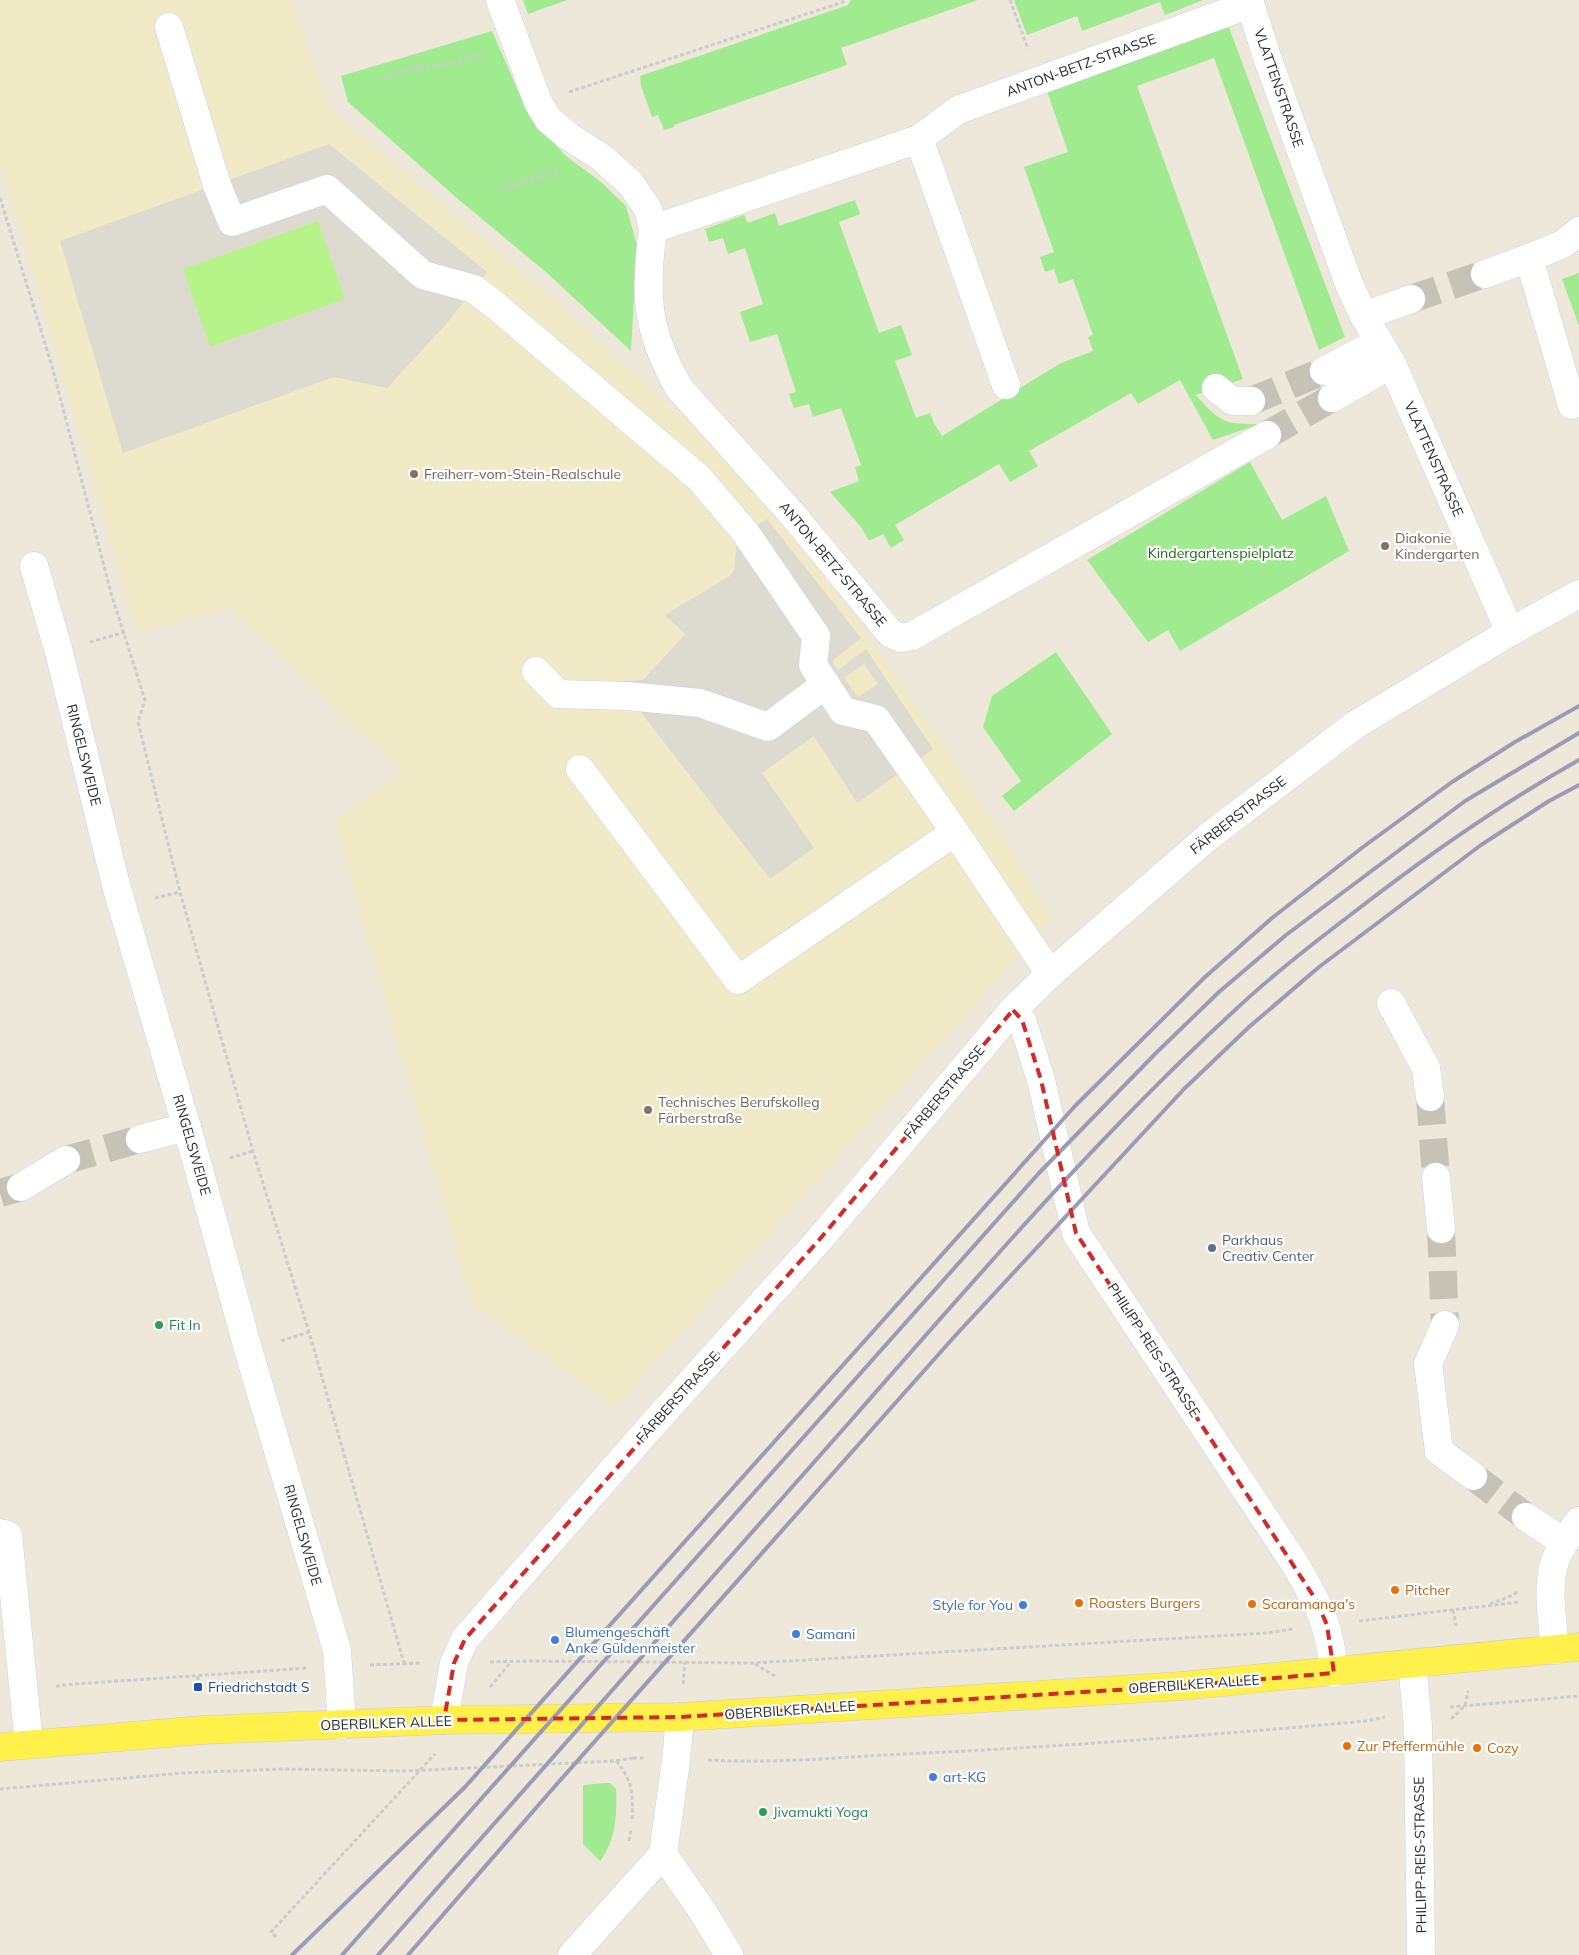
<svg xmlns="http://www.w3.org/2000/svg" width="1579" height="1955" viewBox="0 0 1579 1955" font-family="Mulish,sans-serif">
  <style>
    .education { fill: #f1eac6 }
    .green { fill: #a0eb8f }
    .pitch { fill: #b6f389 }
    .plaza { fill: #dddad0; fill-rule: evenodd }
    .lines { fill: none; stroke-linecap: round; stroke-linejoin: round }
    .minor-tunnel { stroke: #c6c2b6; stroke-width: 28; stroke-dasharray: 28 14; stroke-linecap: butt }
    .minor-casing { stroke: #cecfe4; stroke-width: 29 }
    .major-casing { stroke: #ccc; stroke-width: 29 }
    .path { stroke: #ccc; stroke-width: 3; stroke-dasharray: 4 2.5; stroke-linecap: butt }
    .minor { stroke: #fff; stroke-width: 28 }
    .major { stroke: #fff04c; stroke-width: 28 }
    .rail { stroke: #9b9bb6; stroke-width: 4 }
    .marked { fill: none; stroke: #d62828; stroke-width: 4; stroke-dasharray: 10 6; stroke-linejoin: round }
    .education-dot { fill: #8d6e63; stroke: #fff; stroke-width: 2 }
    .service-dot { fill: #5c6f8a; stroke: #fff; stroke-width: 2 }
    .leisure-dot { fill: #2e9e5b; stroke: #fff; stroke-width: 2 }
    .food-dot { fill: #e8710a; stroke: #fff; stroke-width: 2 }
    .shop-dot { fill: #3f7fe0; stroke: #fff; stroke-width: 2 }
    .transit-dot { fill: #1a4fb4; stroke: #fff; stroke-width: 2 }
    .labels { text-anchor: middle; stroke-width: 4.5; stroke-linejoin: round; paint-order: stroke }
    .street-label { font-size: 14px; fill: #292929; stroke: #fff }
    .education-label { font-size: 14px; fill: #785e54; stroke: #fff; text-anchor: start }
    .park-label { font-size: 14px; fill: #176e11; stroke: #fff }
    .service-label { font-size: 14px; fill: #4e5e75; stroke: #fff; text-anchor: start }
    .leisure-label { font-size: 14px; fill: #27864d; stroke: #fff; text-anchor: start }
    .food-label { font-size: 14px; fill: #c56008; stroke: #fff; text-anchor: start }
    .shop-label { font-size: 14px; fill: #366cbe; stroke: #fff; text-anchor: start }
    .transit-label { font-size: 14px; fill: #164399; stroke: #fff; text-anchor: start }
  </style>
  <rect width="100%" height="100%" fill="#ede8d9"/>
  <path class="education" d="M0,0H292L330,109L541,288L700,434L772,514L834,589L949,753L1053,917L615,1407L472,1304L334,821L402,772L230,608L137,632L29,257L0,167Z"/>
  <g class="green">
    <path d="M523,0H567L528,14Z"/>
    <path d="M851,0H978L841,48L847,65L674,125V127L664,130L658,115L652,117L641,86L640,76L848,5Z"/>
    <path d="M1014,0H1203L1165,15L1160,2L1082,31L1077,16L1027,35Z"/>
    <path d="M1228,25L1345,337L1319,350L1214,58L1137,86L1243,379L1196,395C1218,421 1225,425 1260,424L1213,440L1180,380L1138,404L1131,393L1029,451L1038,466L1010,482L999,464L895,525L904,540L891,548L883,534L869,541L861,527L830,492L859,481L855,467L861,465L841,408L813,417L809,404L794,408L789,394L796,392L777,334L750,342L740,312L763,304L745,248L728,254L723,238L709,242L705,229L744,215L748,223L775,213L779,226L855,200L860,214L839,222L879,333L901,325L912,355L895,361L916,418L930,413L934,423L942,436L1061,363L1093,351L1088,337L1093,335L1073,279L1059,284L1054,269L1045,272L1040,257L1054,252L1024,167L1068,152L1046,88Z"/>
    <path d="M492,31L530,118L566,156L601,182L626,206L637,245L631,351L546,272L459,200L348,102L341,76Z"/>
    <path d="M1579,273V326L1562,279Z"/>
    <path d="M1250,462L1282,520L1326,496L1349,551L1180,651L1168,630L1148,642L1087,560Z"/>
    <path d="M1056,652L1112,734L1014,811L1002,796L1021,781L983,727L992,696Z"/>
    <path d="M605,1783H610L616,1789C617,1815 616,1840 600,1861L583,1844V1785Z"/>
  </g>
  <path class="pitch" d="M318,221L346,299L210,347L182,269Z"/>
  <g class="plaza">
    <path d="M329,144L487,272L447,323L387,388L334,377L123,453L60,241ZM318,221L345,299L210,347L183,269Z"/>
    <path d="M767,519L861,638L832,661L838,670L866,649L933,749L857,803L814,736L762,773L814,848L770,879L622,688V681L643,680L668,653L685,634L665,615L730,576L734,570L737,541L745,532ZM864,664L878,684L858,697L844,678Z"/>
  </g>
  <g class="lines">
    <g class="minor-tunnel">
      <path d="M1411,299L1485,274"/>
      <path d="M1251,401L1324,371"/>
      <path d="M1267,435L1332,398"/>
      <path d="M1430,1097L1436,1177"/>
      <path d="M66,1160L140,1139"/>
      <path d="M0,1193L21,1187"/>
      <path d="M1441,1229L1445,1325"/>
      <path d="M1473,1476L1526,1517"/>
    </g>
    <defs>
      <g id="minor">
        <path d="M500,0L538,102L548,119L568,136L601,157L631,184L648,209L653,229L919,139L958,110L1250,4"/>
        <path d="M1249,0L1267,57L1349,284L1364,316L1392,364L1510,632"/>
        <path d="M169,27L217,185L232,222L327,189L423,275L474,289L495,305L699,478L745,532L816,636L813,665L843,711L876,719L955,832L1050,974"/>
        <path d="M919,139L1006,385"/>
        <path d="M653,229C644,294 646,330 679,388L793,515L891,634L901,638L912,636L1267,435"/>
        <path d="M1529,258L1563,244L1579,231"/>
        <path d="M1485,274L1529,258L1572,405L1579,402"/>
        <path d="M1364,316L1411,299"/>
        <path d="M1324,371L1379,342"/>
        <path d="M1216,388L1232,401H1251"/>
        <path d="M1332,398L1392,364"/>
        <path d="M34,566L59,652L116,885L198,1166L248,1349L337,1650L342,1725"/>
        <path d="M536,671L558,694L627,696L700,703L768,727L826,684"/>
        <path d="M580,769L738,980L955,832"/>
        <path d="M1391,1003L1426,1068L1430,1097"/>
        <path d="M1013,1010L1022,1020L1041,1080L1076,1233L1295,1564C1319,1605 1330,1625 1334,1673"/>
        <path d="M140,1139L187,1127"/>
        <path d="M1436,1177L1441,1229"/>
        <path d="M21,1187L66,1160"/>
        <path d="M1445,1325L1428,1364L1439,1451L1473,1476"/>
        <path d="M1526,1517L1564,1542"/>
        <path d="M0,1533L8,1535L29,1744"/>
        <path d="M1555,1650C1553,1621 1546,1588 1555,1561C1560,1546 1570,1534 1579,1521"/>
        <path d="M1412,1664L1418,1726L1421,1955"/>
        <path d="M680,1717L676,1761L663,1854L703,1912L729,1955"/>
        <path d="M444,1720L454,1663L465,1639L654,1423L819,1240L1013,1010L1050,974L1208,837L1355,725L1510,632L1579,594"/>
        <path d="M572,1955L663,1854"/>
      </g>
      <path id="major" d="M0,1747L203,1730L444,1720L680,1717L1181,1686L1579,1647"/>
    </defs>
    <use href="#minor" class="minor-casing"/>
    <use href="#major" class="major-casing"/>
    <g class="path">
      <path d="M1010,0L1028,49"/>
      <path d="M382,78L410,69L454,63L484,53"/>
      <path d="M569,92L843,2V0"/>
      <path d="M499,190L560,170"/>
      <path d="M0,198L52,366L111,593L145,700L138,722L180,892L253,1151L309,1332L404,1663"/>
      <path d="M90,642L125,632"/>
      <path d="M155,898L180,892"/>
      <path d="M230,1158L253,1151"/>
      <path d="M281,1341L309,1332"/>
      <path d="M1490,1604L1514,1595L1517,1591"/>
      <path d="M1453,1610L1456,1626"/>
      <path d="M1359,1621L1519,1602"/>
      <path d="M490,1662L534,1661L754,1663L1267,1633L1293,1629"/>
      <path d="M755,1664L775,1676"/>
      <path d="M370,1665L422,1663"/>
      <path d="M198,1676V1687"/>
      <path d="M683,1684L685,1662"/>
      <path d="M56,1687L61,1685L307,1668"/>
      <path d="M490,1687L511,1662"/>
      <path d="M1450,1707L1579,1696"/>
      <path d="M1451,1719L1465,1706L1468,1691"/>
      <path d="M633,1758H644"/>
      <path d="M708,1760C773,1764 840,1757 905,1754C1059,1747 1212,1735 1366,1721L1385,1717"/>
      <path d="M616,1761C634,1781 633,1797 632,1822"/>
      <path d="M0,1789L183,1773L280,1769L406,1771L615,1761L633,1758"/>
      <path d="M629,1841L631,1829"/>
      <path d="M276,1937L271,1932L435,1754"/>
    </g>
    <use href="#minor" class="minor"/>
    <use href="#major" class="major"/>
    <g class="rail">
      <path d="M292,1955L465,1787L1075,1106L1205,977L1272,918L1363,847L1452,782L1515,742L1579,706"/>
      <path d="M342,1955L1039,1173L1156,1053L1219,992L1286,935L1465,801L1579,733"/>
      <path d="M378,1955C536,1775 695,1596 854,1417C976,1278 1098,1136 1234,1011C1271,976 1312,944 1353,913C1425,857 1499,805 1579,760"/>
      <path d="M408,1955L556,1785L954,1337L1184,1089L1249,1027L1319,967L1481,845L1549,801L1579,785"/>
    </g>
  </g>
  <path class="marked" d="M1013,1010L1022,1020L1041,1080L1076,1233L1316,1600L1327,1625L1334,1673L1181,1686L680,1717L444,1720L454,1663L465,1639L819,1240Z"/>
  <g class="education-dot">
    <circle cx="414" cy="474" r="5"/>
    <circle cx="1385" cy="546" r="5"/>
    <circle cx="648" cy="1110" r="5"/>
  </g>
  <circle class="service-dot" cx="1212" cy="1248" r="5"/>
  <g class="leisure-dot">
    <circle cx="159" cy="1325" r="5"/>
    <circle cx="763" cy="1812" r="5"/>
  </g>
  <g class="food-dot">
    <circle cx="1395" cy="1590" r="5"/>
    <circle cx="1079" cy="1603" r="5"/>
    <circle cx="1252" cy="1604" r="5"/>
    <circle cx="1347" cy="1746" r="5"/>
    <circle cx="1477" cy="1748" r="5"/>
  </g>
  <g class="shop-dot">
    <circle cx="1023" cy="1605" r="5"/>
    <circle cx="796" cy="1634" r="5"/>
    <circle cx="555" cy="1640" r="5"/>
    <circle cx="933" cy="1777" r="5"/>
  </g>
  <rect class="transit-dot" x="193" y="1682" width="10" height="10" rx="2.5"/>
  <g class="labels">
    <g class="street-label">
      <text transform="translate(1081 65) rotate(-20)" y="5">ANTON-BETZ-STRASSE</text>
      <text transform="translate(1279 88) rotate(71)" y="5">VLATTENSTRASSE</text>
      <text transform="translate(1434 459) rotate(66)" y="5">VLATTENSTRASSE</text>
      <text transform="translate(833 564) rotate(50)" y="5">ANTON-BETZ-STRASSE</text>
      <text transform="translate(84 755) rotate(76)" y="5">RINGELSWEIDE</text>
      <text transform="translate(1238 815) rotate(-38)" y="5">FÄRBERSTRASSE</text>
      <text transform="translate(944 1092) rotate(-50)" y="5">FÄRBERSTRASSE</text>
      <text transform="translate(192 1145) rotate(74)" y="5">RINGELSWEIDE</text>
      <text transform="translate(1154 1350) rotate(57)" y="5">PHILIPP-REIS-STRASSE</text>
      <text transform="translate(678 1397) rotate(-48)" y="5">FÄRBERSTRASSE</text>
      <text transform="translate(303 1535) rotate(74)" y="5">RINGELSWEIDE</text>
      <text transform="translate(1194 1684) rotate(-4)" y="5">OBERBILKER ALLEE</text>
      <text transform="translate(790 1710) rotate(-4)" y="5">OBERBILKER ALLEE</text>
      <text transform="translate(386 1723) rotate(-2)" y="5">OBERBILKER ALLEE</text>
      <text transform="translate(1420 1855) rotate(-91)" y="5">PHILIPP-REIS-STRASSE</text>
    </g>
    <g class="education-label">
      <text x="424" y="479">Freiherr-vom-Stein-Realschule</text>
      <text x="1395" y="543">Diakonie<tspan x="1395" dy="16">Kindergarten</tspan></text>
      <text x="658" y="1107">Technisches Berufskolleg<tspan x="658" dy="16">Färberstraße</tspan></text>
    </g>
    <g class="park-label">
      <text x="1221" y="558">Kindergartenspielplatz</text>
    </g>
    <g class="service-label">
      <text x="1222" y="1245">Parkhaus<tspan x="1222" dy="16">Creativ Center</tspan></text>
    </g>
    <g class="leisure-label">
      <text x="169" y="1330">Fit In</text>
      <text x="773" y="1817">Jivamukti Yoga</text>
    </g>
    <g class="food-label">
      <text x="1405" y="1595">Pitcher</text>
      <text x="1089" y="1608">Roasters Burgers</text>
      <text x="1262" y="1609">Scaramanga's</text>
      <text x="1357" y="1751">Zur Pfeffermühle</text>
      <text x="1487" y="1753">Cozy</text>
    </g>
    <g class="shop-label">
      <text x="1013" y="1610" text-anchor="end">Style for You</text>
      <text x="565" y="1637">Blumengeschäft<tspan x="565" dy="16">Anke Güldenmeister</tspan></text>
      <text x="806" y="1639">Samani</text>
      <text x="943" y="1782">art-KG</text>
    </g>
    <g class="transit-label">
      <text x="208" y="1692">Friedrichstadt S</text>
    </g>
  </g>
</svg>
